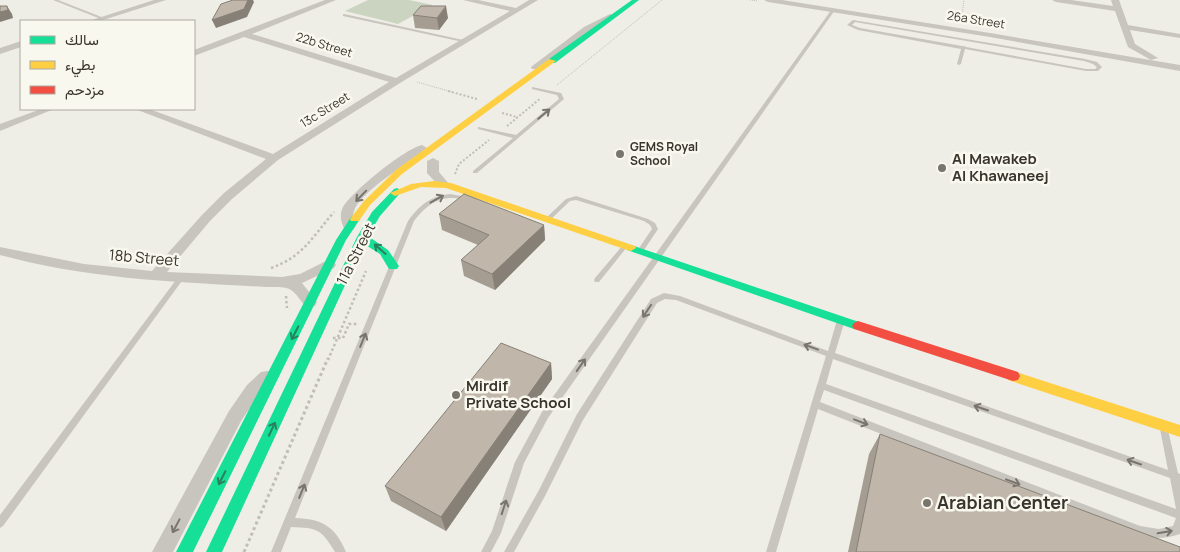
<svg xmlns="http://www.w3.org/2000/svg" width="1180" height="552" viewBox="0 0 1180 552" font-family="Manrope,Vazirmatn,sans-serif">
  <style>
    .green { fill: #cbd4c1 }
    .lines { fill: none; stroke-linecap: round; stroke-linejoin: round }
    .path-far3 { stroke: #c0beb7; stroke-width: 1; stroke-dasharray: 1 1; stroke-linecap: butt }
    .path-far2 { stroke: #c0beb7; stroke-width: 2; stroke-dasharray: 2 2; stroke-linecap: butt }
    .path-far1 { stroke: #c0beb7; stroke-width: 2.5; stroke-dasharray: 2.5 2.5; stroke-linecap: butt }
    .path { stroke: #c0beb7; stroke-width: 3; stroke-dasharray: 3 3; stroke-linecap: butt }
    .lane { fill: #c8c5be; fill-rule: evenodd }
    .street { fill: #c8c5be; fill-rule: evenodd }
    .fast { fill: #16e098; fill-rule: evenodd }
    .slow { fill: #ffcf43; fill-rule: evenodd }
    .jam { fill: #f24e42; fill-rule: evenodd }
    .wall { fill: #a59d92 }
    .shaded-wall { fill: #868077 }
    .building { fill: #c0b7aa; stroke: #868077 }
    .oneway { stroke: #79756e }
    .oneway2 { stroke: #29815d }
    .poi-dot { fill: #78756d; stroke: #f9f8ef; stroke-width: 2 }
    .labels { text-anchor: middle; stroke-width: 5; stroke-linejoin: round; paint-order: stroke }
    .far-street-label { font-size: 12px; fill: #39342c; stroke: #f9f8ef }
    .far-poi-label { font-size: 12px; font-weight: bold; fill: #39342c; stroke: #f9f8ef; text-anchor: start }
    .poi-label { font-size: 15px; font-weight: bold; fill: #39342c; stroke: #f9f8ef; text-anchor: start }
    .street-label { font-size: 15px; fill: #39342c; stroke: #f9f8ef }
    .near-poi-label { font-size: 18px; font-weight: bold; fill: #39342c; stroke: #f9f8ef; text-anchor: start }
  </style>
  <rect width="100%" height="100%" fill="#eeede6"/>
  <path class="green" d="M368,0H409L433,5L398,24L345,11Z"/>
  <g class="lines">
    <g class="path-far3">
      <path d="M750,0L758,1"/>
      <path d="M961,22L964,0"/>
      <path d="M417,82L452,92"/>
      <path d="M557,85L662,0"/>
    </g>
    <g class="path-far2">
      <path d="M448,91L477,99"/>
      <path d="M502,113L517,117"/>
      <path d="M507,126L541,98"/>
      <path d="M455,174L459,164L489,140"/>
    </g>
    <g class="path-far1">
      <path d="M271,268C303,257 313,236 334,212"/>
      <path d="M286,296L287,308"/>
      <path d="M333,338H343L349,324H358"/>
      <path d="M328,360L366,271"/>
    </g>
    <path class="path" d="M244,552L328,358"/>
    <g class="lane">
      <path d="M53,0H58L104,18L101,19Z"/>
      <path d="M832,9L835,10L548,418L524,463L501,533L491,552H481L492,531L515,462L542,412Z"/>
      <path d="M344,14L463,40L465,41L463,42L343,16V14Z"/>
      <path d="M853,20L1085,59L1097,62L1102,67L1098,71H1086L965,49L961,64L959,65L957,64L961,49L858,30L847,25ZM855,22L1084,61L1093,64L1097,67L1095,69H1086L966,47L964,46H962L860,28L852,25Z"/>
      <path d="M532,87L561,93L564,99L477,173H473V171L513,138L478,129V127L516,135L559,99L557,95L532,89Z"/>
      <path d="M450,194L468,197L471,199C466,201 461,199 455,198C436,197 425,207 414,221L295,518C322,519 335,526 346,552H335C321,529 318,528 291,527L281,552H271L408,221C420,205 430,196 450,194Z"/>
      <path d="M576,196L648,219L655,223L658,229L642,253H640L637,251L652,229L650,225L644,221L576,200L570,201L550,220H546L545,219L546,218L566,199Z"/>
      <path d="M625,244L628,246L627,247L599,282H595L594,280L595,278L623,245Z"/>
      <path d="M179,276H181L184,278L3,526L0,528V515Z"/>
      <path d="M664,293L680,296L828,351L837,320L838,318H844L845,320L835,353L1168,470L1160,429L1161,426L1164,425L1167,426L1178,473L1180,474V534C1166,539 1154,539 1140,536L818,409L776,552H766L826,356L676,300L665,299L657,303L583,420L545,496L514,552H504L539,490L577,414L651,299ZM833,359L1170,478L1176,509L826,384ZM824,390L1176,518L1173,526L1159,529L1140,526L820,402Z"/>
    </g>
    <g class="street">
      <path d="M154,0H166L100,21H89Z"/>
      <path d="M325,0H336L252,34L396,78L510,11L463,0H478L516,8L529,0H538L400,83L278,160L232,199L210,221L167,272L282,277L300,274L324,262H334L336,265L334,268L302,283L317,302L315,306H305C290,286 291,287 266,287C176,282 87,279 0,255V247L84,264L152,271L202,215L224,193L266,159L135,109H149L273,154L389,82L244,37L194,56V50Z"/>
      <path d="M764,0H782L990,33L1180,65V71L990,37L768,2Z"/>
      <path d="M1052,0H1071L1113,6L1111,0H1119L1128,25L1180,34V38L1130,30L1135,44L1158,58L1151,60L1128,47L1115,11L1056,2Z"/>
      <path d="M610,14L617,16L590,31L538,69H532L531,67L584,27Z"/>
      <path d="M21,41V47L0,54V48Z"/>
      <path d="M41,109H54L0,131V124Z"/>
      <path d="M422,145L427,148L426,150C409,162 359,193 354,211C352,217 354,222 355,227L353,230H345C341,223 339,214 343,207C353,191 404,149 422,145Z"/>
      <path d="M433,158L439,161V172L449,184L447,186H439L427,173V161Z"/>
      <path d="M267,371L273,372L275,377L259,395L241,421L173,552H152L229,411L247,385L261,372Z"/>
    </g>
    <g class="fast">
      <path d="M632,0H639L555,63H549V59Z"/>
      <path d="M397,188L402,191L380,216L368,236L388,250L399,266L397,269H389L380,254L364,244L222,552H206L357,237L372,212L394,189Z"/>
      <path d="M355,216L360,219L346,240L193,552H176L336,240L351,217Z"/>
      <path d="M631,245L862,323L864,326L862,329H854L627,250L626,248L627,246Z"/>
    </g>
    <g class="slow">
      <path d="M549,59L556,61L402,174L370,205L359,221H351L350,219L364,201L396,170Z"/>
      <path d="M434,181L451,183L635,246L636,248L631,251L627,250L446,188L421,187L395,196L390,193L411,184Z"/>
      <path d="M1013,371L1180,425V437L1008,380L1006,376L1008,372Z"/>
    </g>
    <path class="jam" d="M858,321L1018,372L1020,376L1018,380L1013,381L854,329L852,326L854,323Z"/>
  </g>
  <g class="wall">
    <path d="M413,15L448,18L439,30L415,28Z"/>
    <path d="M439,214L544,225L545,240L495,290L464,276L461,260L478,245L442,230Z"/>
    <path d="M551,363L552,379L446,531L391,501L385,486Z"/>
    <path d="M880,434L1180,552H848L869,454Z"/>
  </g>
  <g class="shaded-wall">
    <path d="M248,0H253L254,2L247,17L216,28L212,20Z"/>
    <path d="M7,6L12,14L13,18L0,22V12Z"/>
    <path d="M446,6L448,18L439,30L437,18Z"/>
    <path d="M544,225L545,240L495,290L492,274Z"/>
    <path d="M551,363L552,379L446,531L441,517Z"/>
  </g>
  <g class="building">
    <path d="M233,0H248L244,9L212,20L221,4Z"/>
    <path d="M0,6H7L8,10L0,12Z"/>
    <path d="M421,6H446L437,18L413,15Z"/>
    <path d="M464,194L544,225L492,274L461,260L489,235L439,214Z"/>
    <path d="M501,343L551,363L441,517L385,486Z"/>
    <path d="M880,434L1180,547V552H856Z"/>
  </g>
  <defs><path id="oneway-shaft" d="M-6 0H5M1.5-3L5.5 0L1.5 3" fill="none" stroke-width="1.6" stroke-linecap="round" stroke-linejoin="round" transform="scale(1.25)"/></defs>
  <g class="oneway">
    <use href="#oneway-shaft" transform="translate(544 114) rotate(-40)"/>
    <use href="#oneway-shaft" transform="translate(361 196) rotate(134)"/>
    <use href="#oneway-shaft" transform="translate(437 199) rotate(-29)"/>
    <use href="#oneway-shaft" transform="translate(647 311) rotate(124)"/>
    <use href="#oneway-shaft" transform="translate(363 340) rotate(-68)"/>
    <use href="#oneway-shaft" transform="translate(811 347) rotate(-160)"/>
    <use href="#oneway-shaft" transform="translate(581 365) rotate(-55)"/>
    <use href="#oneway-shaft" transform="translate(981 408) rotate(-161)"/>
    <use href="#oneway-shaft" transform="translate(861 422) rotate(21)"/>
    <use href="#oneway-shaft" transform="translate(1134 462) rotate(-161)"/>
    <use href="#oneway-shaft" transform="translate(1013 482) rotate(21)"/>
    <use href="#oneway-shaft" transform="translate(302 491) rotate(-68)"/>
    <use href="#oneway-shaft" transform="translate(504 507) rotate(-72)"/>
    <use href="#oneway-shaft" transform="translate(176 526) rotate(118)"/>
    <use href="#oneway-shaft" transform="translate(1165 532) rotate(-10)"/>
  </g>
  <g class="oneway2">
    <use href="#oneway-shaft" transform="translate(380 249) rotate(-139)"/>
    <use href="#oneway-shaft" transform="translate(295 333) rotate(117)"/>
    <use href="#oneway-shaft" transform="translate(272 429) rotate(-65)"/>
    <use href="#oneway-shaft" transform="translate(222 478) rotate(117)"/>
  </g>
  <g class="poi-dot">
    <circle cx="620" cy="154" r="5"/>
    <circle cx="942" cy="168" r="5"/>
    <circle cx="456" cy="395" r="5"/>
    <circle cx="927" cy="503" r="5"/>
  </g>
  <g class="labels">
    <g class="far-street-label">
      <text transform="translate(976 20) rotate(9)" y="4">26a Street</text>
      <text transform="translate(324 45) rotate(17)" y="4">22b Street</text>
      <text transform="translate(325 110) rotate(-32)" y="4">13c Street</text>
    </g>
    <g class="far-poi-label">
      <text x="630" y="151">GEMS Royal<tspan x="630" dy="14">School</tspan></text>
    </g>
    <g class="poi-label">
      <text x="952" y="164">Al Mawakeb<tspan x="952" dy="17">Al Khawaneej</tspan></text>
      <text x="466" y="391">Mirdif<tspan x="466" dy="17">Private School</tspan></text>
    </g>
    <g class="street-label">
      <text transform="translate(356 254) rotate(-63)" y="5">11a Street</text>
      <text transform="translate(144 258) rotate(5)" y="5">18b Street</text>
    </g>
    <g class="near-poi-label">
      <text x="937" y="509">Arabian Center</text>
    </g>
  </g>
  <rect x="20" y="20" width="175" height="90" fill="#f9f8ef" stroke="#acaaa1"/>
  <rect x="30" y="36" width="25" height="8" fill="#16e098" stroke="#acaaa1"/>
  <text x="65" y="45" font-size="15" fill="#39342c">سالك</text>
  <rect x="30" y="61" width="25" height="8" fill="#ffcf43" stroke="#acaaa1"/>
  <text x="65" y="70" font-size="15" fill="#39342c">بطيء</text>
  <rect x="30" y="86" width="25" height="8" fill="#f24e42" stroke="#acaaa1"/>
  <text x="65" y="95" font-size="15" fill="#39342c">مزدحم</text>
</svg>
